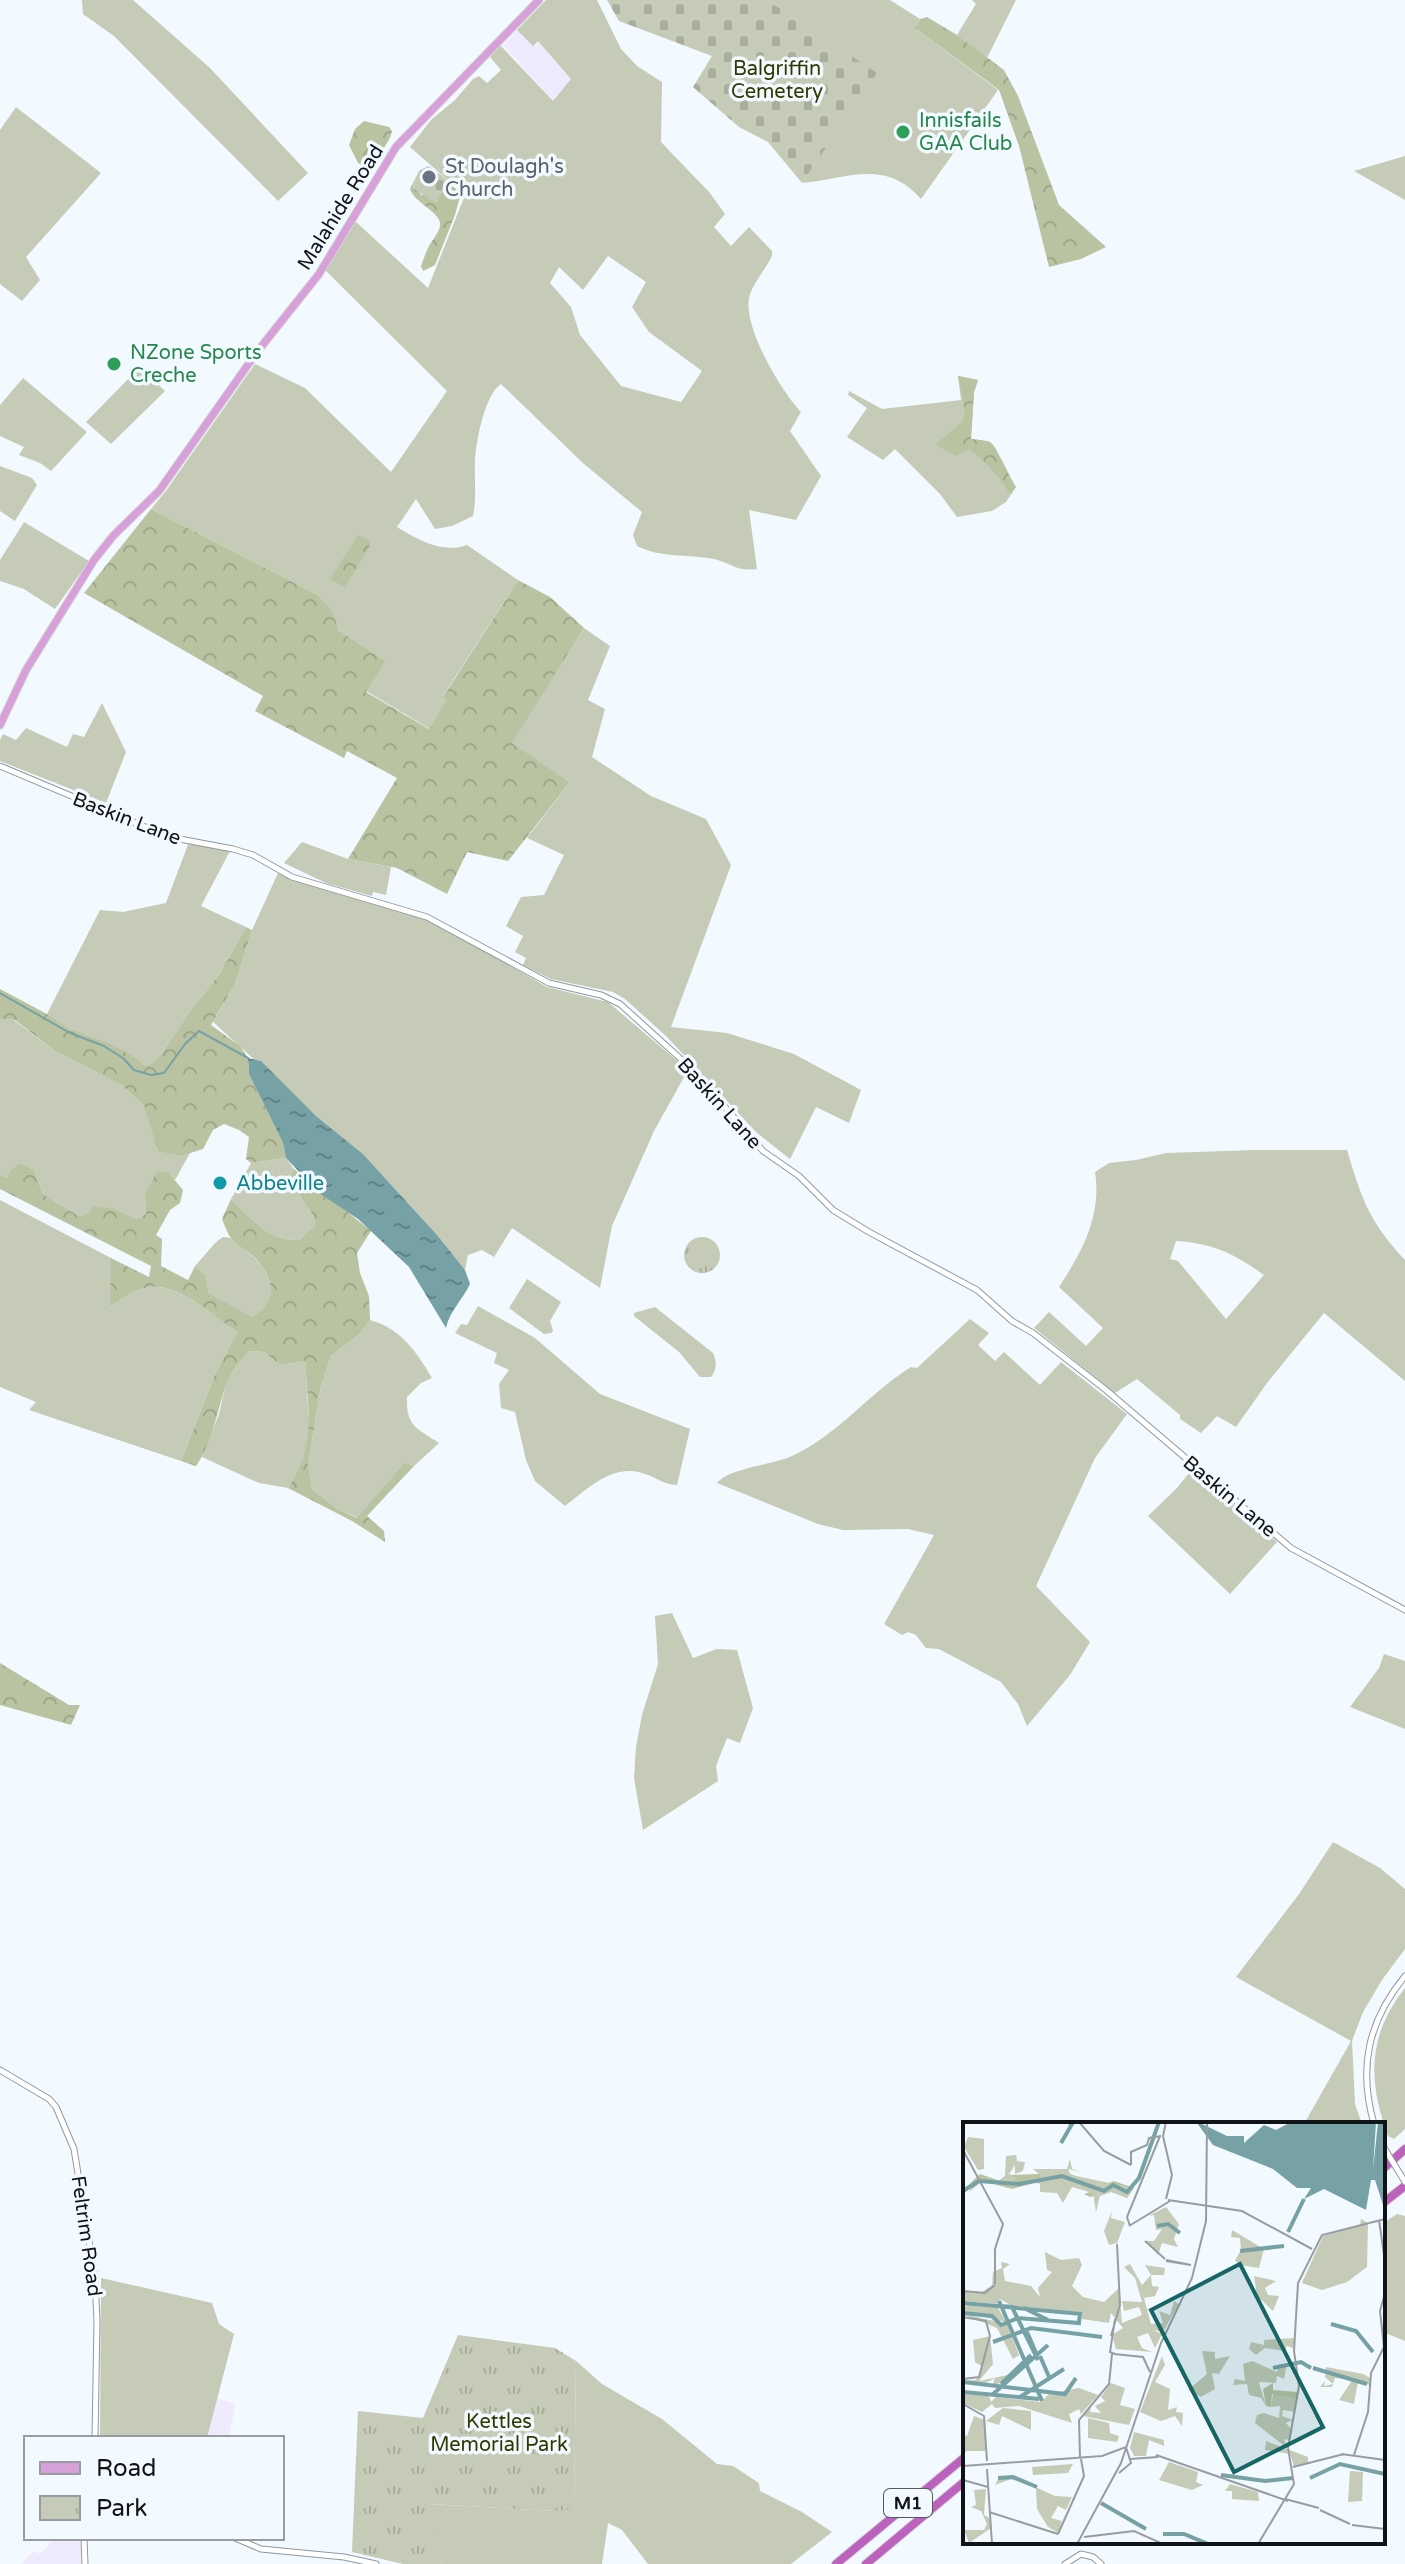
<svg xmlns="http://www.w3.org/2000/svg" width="1405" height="2564" viewBox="0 0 1405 2564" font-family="'Varela Round',sans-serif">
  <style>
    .industrial { fill: #efebfd }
    .grass { fill: #c5cbb6; fill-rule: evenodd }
    .forest { fill: url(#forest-crowns) }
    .cemetery { fill: url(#cemetery-stones) }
    .park { fill: url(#park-tufts) }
    .water { fill: url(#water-ripples) }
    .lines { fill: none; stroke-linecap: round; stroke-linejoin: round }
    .stream { stroke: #76a2a6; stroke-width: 2 }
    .minor-casing { stroke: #90999f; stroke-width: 7 }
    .major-casing { stroke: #d4d5d5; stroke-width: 9 }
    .highway-casing { stroke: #d4d5d5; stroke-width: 10 }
    .minor { stroke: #fff; stroke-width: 5 }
    .major { stroke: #d7a0d8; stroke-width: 7 }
    .highway { stroke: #bd61be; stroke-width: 8 }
    .minor-bridge-casing { stroke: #90999f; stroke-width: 7; stroke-linecap: butt }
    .minor-bridge { stroke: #fff; stroke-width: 5 }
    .leisure-dot { fill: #2e9e5b; stroke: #f2f9ff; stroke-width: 3 }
    .worship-dot { fill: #6b7280; stroke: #f2f9ff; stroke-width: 3 }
    .culture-dot { fill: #0f9aa8; stroke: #f2f9ff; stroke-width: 3 }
    .labels { text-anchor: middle; stroke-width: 7; stroke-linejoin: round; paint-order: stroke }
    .shield { fill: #f2f9ff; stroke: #54595c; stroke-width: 2 }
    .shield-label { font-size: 18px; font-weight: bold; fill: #111416 }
    .park-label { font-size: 20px; fill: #303a00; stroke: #f2f9ff }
    .leisure-label { font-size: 20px; fill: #27864d; stroke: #f2f9ff; text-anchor: start }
    .worship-label { font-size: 20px; fill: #5b616d; stroke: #f2f9ff; text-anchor: start }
    .street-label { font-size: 20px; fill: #111416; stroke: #f2f9ff }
    .culture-label { font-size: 20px; fill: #0d838f; stroke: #f2f9ff; text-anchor: start }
    .inset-river { fill: none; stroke: #76a2a6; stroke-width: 4 }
    .inset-road { fill: none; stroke: #989da2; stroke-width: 2 }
    .view { fill: #176564; fill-opacity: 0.15; stroke: #176564; stroke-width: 4 }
    .inset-edge { fill: none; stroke: #111416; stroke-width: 4 }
  </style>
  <defs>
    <pattern id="forest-crowns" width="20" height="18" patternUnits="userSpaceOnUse" patternTransform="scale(2)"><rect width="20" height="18" fill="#bac3a1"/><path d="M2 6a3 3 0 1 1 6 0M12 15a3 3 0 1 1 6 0" fill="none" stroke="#9fa78a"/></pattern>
    <pattern id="cemetery-stones" width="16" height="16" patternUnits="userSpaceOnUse" patternTransform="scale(2)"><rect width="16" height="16" fill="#c5cbb6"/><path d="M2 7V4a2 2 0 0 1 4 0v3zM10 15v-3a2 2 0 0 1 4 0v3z" fill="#a8ad9c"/></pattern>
    <pattern id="park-tufts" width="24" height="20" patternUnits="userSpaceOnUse" patternTransform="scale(2)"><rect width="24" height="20" fill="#c5cbb6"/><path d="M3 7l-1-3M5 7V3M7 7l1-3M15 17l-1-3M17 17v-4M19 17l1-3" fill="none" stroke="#a8ad9c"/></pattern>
    <pattern id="water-ripples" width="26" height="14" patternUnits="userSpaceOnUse" patternTransform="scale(2)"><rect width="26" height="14" fill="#76a2a6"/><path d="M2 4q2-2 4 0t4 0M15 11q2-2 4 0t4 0" fill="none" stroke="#5f8386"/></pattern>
  </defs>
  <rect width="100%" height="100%" fill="#f2f9ff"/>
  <g class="industrial">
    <path d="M518,29L538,41L572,80L553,101L503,45Z"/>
    <path d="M217,2398L236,2404L228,2438H207Z"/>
    <path d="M56,2538H81V2564H21L34,2551L40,2554Z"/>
  </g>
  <g class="grass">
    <path d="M82,0H133L210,68L308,173L278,201L114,36L83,14Z"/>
    <path d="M546,0H597L621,49L637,66L662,82L661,142L710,193L725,214L714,227L731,246L749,227L772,251V256C766,268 755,281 750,294C740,323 781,391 801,412L790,431L821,476L796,520L749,510L757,569C737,572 731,563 714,559C688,554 660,558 637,546L633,535L642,512L584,464L501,384C485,394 476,441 475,460C474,479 477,497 473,516L452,526L435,529L416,499L397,527C418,540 443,554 467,545L518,580L443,696L448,700L430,729L366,691L386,661L338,630L316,594L151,509L165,492L255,364L305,388L391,472L447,391L325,270L355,221L428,288L465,195L410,147L431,120L455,100L473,79L479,76L487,83L501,70L490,57L500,45L553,101L571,79L538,41L533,46L517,30ZM608,256L646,282L632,307L649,332L702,371L681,402L621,386L580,335L571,307L550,283L559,267L583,290Z"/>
    <path d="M767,0H890L920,19L915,28L998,90L921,199C885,158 847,179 802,183L876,73Z"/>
    <path d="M972,0H1016L987,58L957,35L976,4Z"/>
    <path d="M16,107L101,173L26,257L40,280L22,301L0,284V130Z"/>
    <path d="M1405,156V200L1354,171Z"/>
    <path d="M140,367L165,391L111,444L86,422Z"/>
    <path d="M958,376L978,380L974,392L971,439C995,442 994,443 1002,464C1005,472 1011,480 1016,487L1006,502L992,511L957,517L940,494L895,449L883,460L847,437L867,408L848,395L849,391L882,409L961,400Z"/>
    <path d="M23,378L87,432L51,471L40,463L19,455L24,447L0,436V405Z"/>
    <path d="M0,466L32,478L37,485L15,521L0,511Z"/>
    <path d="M24,522L89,561L55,609L24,589L0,581V560Z"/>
    <path d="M584,628L610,646L588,700L605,709L592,757L651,796L706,819L731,865L671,1027L727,1033L794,1054L861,1090L849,1123L816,1107L790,1159L757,1133L667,1037L625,999L613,992L551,979L523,965L526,958L515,952L523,936L506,926L521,897L544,895L564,855L527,838L570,782L511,743Z"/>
    <path d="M102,703L126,752L106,803L0,761V740L3,734L16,740L26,728L67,747L73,734L84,737Z"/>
    <path d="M189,842L230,851L201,906L246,927L220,973L188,1014L162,1053L151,1064L145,1066C122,1046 95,1042 68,1029C61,1025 54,1019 47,1014L100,910L123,912L166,903Z"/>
    <path d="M302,842L348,859L391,867L386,895L373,892L372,896L326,883L284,863Z"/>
    <path d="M278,873L429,919L547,987L608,1002L688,1070L654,1131L612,1226L600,1288L512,1228L494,1257L482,1250L468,1255L465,1270L438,1236L363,1154L316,1116L213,1022L235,984L252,930Z"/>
    <path d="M0,1019L14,1020L55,1051L121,1085L144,1105L181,1156L190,1153L175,1180L169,1173L145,1195L146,1214L137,1219L115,1209L79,1216L43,1194L34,1170L21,1163L7,1178L0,1174Z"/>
    <path d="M1256,1150H1347C1362,1200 1369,1221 1405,1260V1381L1324,1313L1267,1383L1236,1427L1217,1416L1201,1433L1180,1419V1415L1137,1379L1115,1393L1034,1328L1049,1312L1086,1346L1103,1328L1059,1287C1082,1252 1102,1216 1095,1172L1109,1163L1136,1160L1166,1153ZM1176,1241C1212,1243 1235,1254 1264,1275L1226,1319L1183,1267L1178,1261L1170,1259Z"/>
    <path d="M286,1158L294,1169L289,1181L313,1215L315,1225L299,1240C268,1241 252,1219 231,1199L251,1163Z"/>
    <path d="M0,1200L111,1258V1307C122,1299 135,1289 149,1287C181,1284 213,1316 237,1332L215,1374L181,1461L29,1410L36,1402L0,1387Z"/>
    <path d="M223,1237C233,1237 238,1243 245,1249C267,1268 287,1298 252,1316L209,1293L206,1276L195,1266L216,1242Z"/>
    <path d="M527,1279L561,1302L550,1321L553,1331L551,1333L544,1334L509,1308Z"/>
    <path d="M478,1306L535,1338L600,1394L690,1429L677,1485C663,1485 655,1476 642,1473C611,1464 588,1489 565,1506L535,1481L526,1460L515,1412L501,1408L499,1384L509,1370L494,1363L497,1353L455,1333L461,1324L467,1325Z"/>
    <path d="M655,1307L713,1353C717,1362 717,1369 711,1377H700L679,1352L634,1316V1313Z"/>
    <path d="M970,1319L989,1333L978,1345L995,1361L1004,1352L1040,1385L1061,1362L1127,1414L1095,1458L1036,1586L1090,1642L1070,1675L1027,1726L1018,1704L1001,1682L939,1649L926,1648L916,1635L908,1632L902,1635L884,1624L934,1535L908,1529L843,1530L818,1524L717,1483C729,1468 772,1465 792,1456C838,1435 869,1393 911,1367L917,1368Z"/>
    <path d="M370,1320C400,1328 417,1352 432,1378L421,1383L407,1397C406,1426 416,1428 439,1443L414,1466L405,1462L358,1518L336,1508L312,1489L308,1465L321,1386L331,1356L360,1334Z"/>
    <path d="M249,1351L264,1352L280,1365L305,1361L310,1436L298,1473L288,1488L259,1483L202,1457L219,1414L227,1379Z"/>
    <path d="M1193,1468L1277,1542L1230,1594L1148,1516L1177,1488Z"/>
    <path d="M672,1613L693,1658L717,1649L737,1650L753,1708L740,1743L727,1738L716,1766L718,1781L643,1830L634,1778L636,1747L642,1715L658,1664L655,1616Z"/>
    <path d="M1384,1654L1405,1661V1729L1350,1707L1379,1668Z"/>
    <path d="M1333,1842L1380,1868L1405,1889V1949L1382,1980L1363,2012L1352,2041L1355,2104L1362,2124H1304L1351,2041L1236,1977L1299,1894Z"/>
    <path d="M1405,1988V2129L1394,2139L1388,2136C1368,2081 1367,2036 1405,1988Z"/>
    <path d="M1397,2214L1405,2216V2341L1383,2332V2223Z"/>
    <path d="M101,2278L212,2303L219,2324L234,2334L207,2438H100Z"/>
    <path d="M576,2361L602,2384L662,2419L717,2464L733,2466L759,2483L760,2491L802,2512L832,2532L791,2564H648L622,2530L608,2523L602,2564H442L429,2504L554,2511L574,2508Z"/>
  </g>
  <g class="forest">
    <path d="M927,17L957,35L1004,70L1018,96L1059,205L1106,247L1081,259L1049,267L1019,146L999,90L915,28L920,19Z"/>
    <path d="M364,121L389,127L392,131C389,145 380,149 375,165L366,168L358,163L349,145L355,129Z"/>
    <path d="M418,181L419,191L421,195L430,193L439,195L449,184L461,193L455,215L435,265L423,271L421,266C423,261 425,254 428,248C431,241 438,235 440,226C443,213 414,203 410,189L414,182Z"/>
    <path d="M958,376L978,380L974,392L971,439C977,440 985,440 990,442C996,445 1010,478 1016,487L1010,494C998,475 987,463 970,449L955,456L936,444L963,421L965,411Z"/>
    <path d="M151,509L316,594C328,605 335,613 338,630L386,661L366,692L429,729L447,700L443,697L518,580L550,597L584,628L512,743L570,782L508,861L467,852L447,894L397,868L348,859L397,778L347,751L344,758L255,711L263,696L84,593Z"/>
    <path d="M358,535L370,541L369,548L345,587L330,579Z"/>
    <path d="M246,927L252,930L235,984L211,1025L240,1046L248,1058L249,1074L283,1143L286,1158L251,1163L246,1159L249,1137L239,1130L224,1124L213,1130L203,1149L181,1156L158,1151L144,1105L121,1085L55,1051L15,1020L0,1019V989L47,1014L69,1029L113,1045L134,1057L145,1066L151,1064L162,1053L188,1014L220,973Z"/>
    <path d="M21,1163L34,1170L43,1194L79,1216L89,1213L93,1206L115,1209L137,1219L146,1214L145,1195L157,1171L169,1173L183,1190L180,1203L170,1210L156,1235L162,1239L161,1266L188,1280L195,1266L206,1276L209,1293L252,1316C280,1301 273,1278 255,1258C248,1250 236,1245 230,1237C227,1232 224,1224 222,1219L231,1199C252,1219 268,1241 299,1240L315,1225L313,1215L289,1181L294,1169L371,1231L357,1253L360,1273L369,1296L370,1320L360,1334L331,1356L321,1386L308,1465L312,1489L336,1508L357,1518L405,1462L414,1466L367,1516L384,1531L385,1542L352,1521L288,1488C317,1444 308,1411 305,1361L280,1365L264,1352L249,1351C242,1361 231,1371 227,1382C217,1410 213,1442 196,1466L181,1461L215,1374L237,1332C213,1316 180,1283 149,1287C134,1289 122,1300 110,1307L111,1258L149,1277L151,1266L0,1189V1174L7,1178L12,1169Z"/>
    <path d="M0,1663L69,1705H80L71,1725L0,1705Z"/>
  </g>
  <g class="cemetery">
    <path d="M607,0H767L877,73L802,183L768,142L739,127L693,87L712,56L619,21Z"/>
    <path d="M429,166L449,181L436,203L411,187L419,171Z"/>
  </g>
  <g class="park">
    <circle cx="702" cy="1255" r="18"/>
    <path d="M458,2335L555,2348L576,2361L574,2509L554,2511L430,2504L442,2564H403L352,2552L358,2411L423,2418Z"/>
  </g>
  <path class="water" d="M248,1058L261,1061L316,1116L363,1154L438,1236L465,1270L470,1284C463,1299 449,1312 446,1328L409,1267L358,1219L319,1193L286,1158L283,1143L249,1074Z"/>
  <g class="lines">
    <path class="stream" d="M0,993L70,1033L104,1046L123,1058L134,1070L151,1075L164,1073L185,1044L199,1031L248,1058"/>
    <defs>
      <g id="minor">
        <path d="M0,766L169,837L233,849L253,855L292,877L427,917L549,983L601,995L620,1004L692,1069L763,1151L799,1176L833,1210L869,1232L977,1290L1012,1321L1033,1333L1106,1390L1291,1548L1405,1610"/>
        <path d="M0,2070L49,2099L56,2107L74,2149L95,2278L97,2321L95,2438"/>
        <path d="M1374,2124C1358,2068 1368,2021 1405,1976"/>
        <path d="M84,2538L85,2564"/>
        <path d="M235,2538L261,2549L344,2557L376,2564"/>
        <path d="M1065,2564L1081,2554L1093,2557L1101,2564"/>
      </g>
      <path id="major" d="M0,725L26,670L94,560L113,536L159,491L257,352L319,274L396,147L539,0"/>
      <g id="highway">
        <path d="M1383,2169L1405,2149"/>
        <path d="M1383,2203L1405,2186"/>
        <path d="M836,2564L965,2457"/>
        <path d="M866,2564L965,2481"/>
      </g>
    </defs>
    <use href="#minor" class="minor-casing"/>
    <use href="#major" class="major-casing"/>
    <use href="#highway" class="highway-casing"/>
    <use href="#minor" class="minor"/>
    <use href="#major" class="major"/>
    <use href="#highway" class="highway"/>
    <defs>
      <path id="minor-bridge" d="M1383,2146L1405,2182"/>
    </defs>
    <use href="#minor-bridge" class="minor-bridge-casing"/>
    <use href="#minor-bridge" class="minor-bridge"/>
  </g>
  <g class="leisure-dot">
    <circle cx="903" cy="132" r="8"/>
    <circle cx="114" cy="364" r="8"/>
  </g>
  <circle class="worship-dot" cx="429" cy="177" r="8"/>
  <circle class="culture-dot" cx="220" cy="1183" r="8"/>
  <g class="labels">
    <rect class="shield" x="884" y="2489" width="48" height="28" rx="6"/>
    <g class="shield-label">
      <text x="908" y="2509">M1</text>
    </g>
    <g class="park-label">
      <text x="777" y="75">Balgriffin<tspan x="777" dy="23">Cemetery</tspan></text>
      <text x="499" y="2428">Kettles<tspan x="499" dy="23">Memorial Park</tspan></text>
    </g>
    <g class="leisure-label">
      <text x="919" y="127">Innisfails<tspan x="919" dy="23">GAA Club</tspan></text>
      <text x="130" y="359">NZone Sports<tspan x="130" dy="23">Creche</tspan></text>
    </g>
    <g class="worship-label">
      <text x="445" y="173">St Doulagh's<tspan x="445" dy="23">Church</tspan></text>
    </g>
    <g class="street-label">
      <text transform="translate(340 207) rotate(-58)" y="7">Malahide Road</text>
      <text transform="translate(127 818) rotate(21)" y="7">Baskin Lane</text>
      <text transform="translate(720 1103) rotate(48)" y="7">Baskin Lane</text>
      <text transform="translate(1230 1496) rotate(40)" y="7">Baskin Lane</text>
      <text transform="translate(87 2236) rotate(82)" y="7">Feltrim Road</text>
    </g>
    <g class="culture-label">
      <text x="236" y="1190">Abbeville</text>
    </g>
  </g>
  <g transform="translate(963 2122)">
    <rect width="422" height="422" fill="#f2f9ff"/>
    <path d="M5,15L21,17V47L15,48L1,25ZM53,33L54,39L62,40L60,49L52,52V43L46,52L56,56L47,62L35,59L42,54L43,34ZM203,85L216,102L211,117L215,125L199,121L195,133L183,119H191L199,107L193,108L191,93L185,94ZM149,89L148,96L162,100L154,121L146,123L141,109ZM269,108L301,127L296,146L276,143L272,138L278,128L277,116L268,115ZM82,130L98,138L116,136L119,143L109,164L120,175L141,180L156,166L159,201L179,193L176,185L161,189L159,179L179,180L172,156L161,145L167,142L179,163L188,153L182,143L202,146L201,153H188L189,164L196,165L192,174L181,176L188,202L200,201L196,189L207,193L211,179L216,182L200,210L190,208L199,212L192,226L185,211L174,215L179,226L189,230L153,227L149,213L160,206L148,191L146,201L119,197V190L49,184L37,177L34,182L0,179V169L19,170L29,163L30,150L39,146L38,140L47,142L40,147L42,159L68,164L77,175L75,166L89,150L84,148ZM291,154L313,159L302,166L305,173L316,174L310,189L294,174ZM3,183L35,186L43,200L0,190ZM0,192L44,202L56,233L50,237L34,206ZM27,214L30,242L16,259L45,253L35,262H30L32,256L23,261L0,259L13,258L20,245L12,240L10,218ZM332,216L330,226L324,224L322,229L302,226L293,233L286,227L288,220L301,223V218ZM239,229L252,230V237L267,234L256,252L249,251L252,267L238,275L225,268L244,252ZM199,234L202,243L192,260L207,267L205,288L214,285L213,290L220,291L219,304L212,294L198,299L177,290ZM289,239L314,250L316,242H324L321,257L314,254L313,261L296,260L303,284L298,276L286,273L284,262L270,263L272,257L282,259L280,242ZM363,245L400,252L409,257L406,263L395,259L391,282L376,278L390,257L372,256L369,265H357L362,259L361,264L370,262L362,255ZM148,261L162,266L157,283L172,287L166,303L120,294L128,285L127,290L138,291L132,284L142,279L138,275ZM116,266L135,273L118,292L116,287L106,292L109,301L56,284L32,286L29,282L19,290L0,281V272L26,274L28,280L33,275L78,280L86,272ZM310,271L334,277L332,290L320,288L319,294L330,298L323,301L329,308L327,318L321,317L324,326L292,301L294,293L301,291L316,296L317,284L308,285ZM11,294L22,298L23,329H3L0,334V313L4,314ZM171,310L201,318V324L186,318L183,334H171L167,326ZM110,342L105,351L70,353L69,345ZM23,367L21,393L28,397V406L6,421L1,408H21L24,402L18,389L8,385L13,383L11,368Z" fill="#c5cbb6"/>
    <path d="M104,51L140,63L151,59L171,66L164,76L148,69L127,75L121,72L138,66L71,61L49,67L19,59L5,71L15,58L6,65L0,68L17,52L46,62L55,56L46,53ZM310,261V268L335,270L334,277L309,272L308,285L303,284L300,267Z" fill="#bac3a1"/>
    <path d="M125,296L146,301L147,311L156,314L154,320L125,316ZM303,319L345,335V342L331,344L327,332L302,328Z" fill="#c5cbb6"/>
    <path d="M107,37L109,47L119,50L105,47L108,53L171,66L164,76L148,70L137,74L133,90L130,71L109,65L100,81L94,71L77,70V53L70,47H104ZM398,97L405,101L404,145L384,160L359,168L339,161L360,114L397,103ZM40,286L68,289V308L39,294L36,303L23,299ZM206,340L235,350L233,360L240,363L229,368L196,358ZM387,349L400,350L399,379L385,380ZM36,355H50L92,374L109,375L103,388L95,384L88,396L99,399L95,411L85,405L74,387L73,366L48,357L32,363ZM267,362L295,370L296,379L269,377V369H262Z" fill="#c5cbb6"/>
    <path d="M224,0H235L264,14H281V21L301,3L313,8L328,0H413L410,48L415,0H422V89L412,58H408L403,88L361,67L341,77L348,66H334L310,47L250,23L234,1Z" fill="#76a2a6"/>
    <path class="inset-river" d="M98,21L109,2L105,0M0,69L16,59L56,62L99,54L141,69L150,63L164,70L176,56L196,0M194,104L205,102L217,111M325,110L341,77M277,129L321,124M36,179L79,279M0,181L119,192M38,184L49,185L75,238M61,186L85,198M0,191L29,194L38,203L55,196L116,201L117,191M368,202L393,209L410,230M64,210L74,233M30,220L68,206L139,215M77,234L87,257M310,246L338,240L348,246M350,246L404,262M0,260L102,272L113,256M38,262L68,233M0,270L76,277M29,273L85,223M57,275L101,247M258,353L302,359L330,356M35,356L50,355L74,365M347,356L377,342L422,352M138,381L183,407M200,412H221L245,422"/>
    <path class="inset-road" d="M116,0L141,29L168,43M0,5V28L40,102L32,127V162M168,43V30L184,23L186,16L198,14M203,77L209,53L200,14L203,0M205,78L279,89L349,127M416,98L422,140M166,104L207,79M167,104L164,95L197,14M182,119L202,137M203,139L228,143L203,138M0,169L22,171L32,163M0,195L23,199L27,214L16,255L0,257M148,214L157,183L154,122M151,232L180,235L187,250M152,232L147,230L152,197M0,282L21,294L24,339M378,332L422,338M193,333L325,379M391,333L405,290L408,251L421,225L417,189L422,171M117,335L116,298L146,262L149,232M167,337L195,335M0,344L139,334L163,325L168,341L156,351M330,345L381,332M24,347L29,422M0,358L25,365M322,377L356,386M357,388L387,402M26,390L95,412M389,403L422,407M95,412L121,354L118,337M121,415L171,409L200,422M114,422L158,341L198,221L229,156L243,99L244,0M295,422L331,362L325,326L336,264L331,229L335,161L359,113L422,97"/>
    <path class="view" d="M277,142L360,305L271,350L188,188Z"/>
    <rect width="422" height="422" class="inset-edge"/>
  </g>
  <rect x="24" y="2436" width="260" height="104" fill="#f2f9ff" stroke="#989da2" stroke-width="2"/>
  <rect x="40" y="2462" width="40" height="12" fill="#d7a0d8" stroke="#989da2" stroke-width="2"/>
  <text x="96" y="2476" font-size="24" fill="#111416">Road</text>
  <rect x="40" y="2496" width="40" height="24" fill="url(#park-tufts)" stroke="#989da2" stroke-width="2"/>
  <text x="96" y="2516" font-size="24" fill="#111416">Park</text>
</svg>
